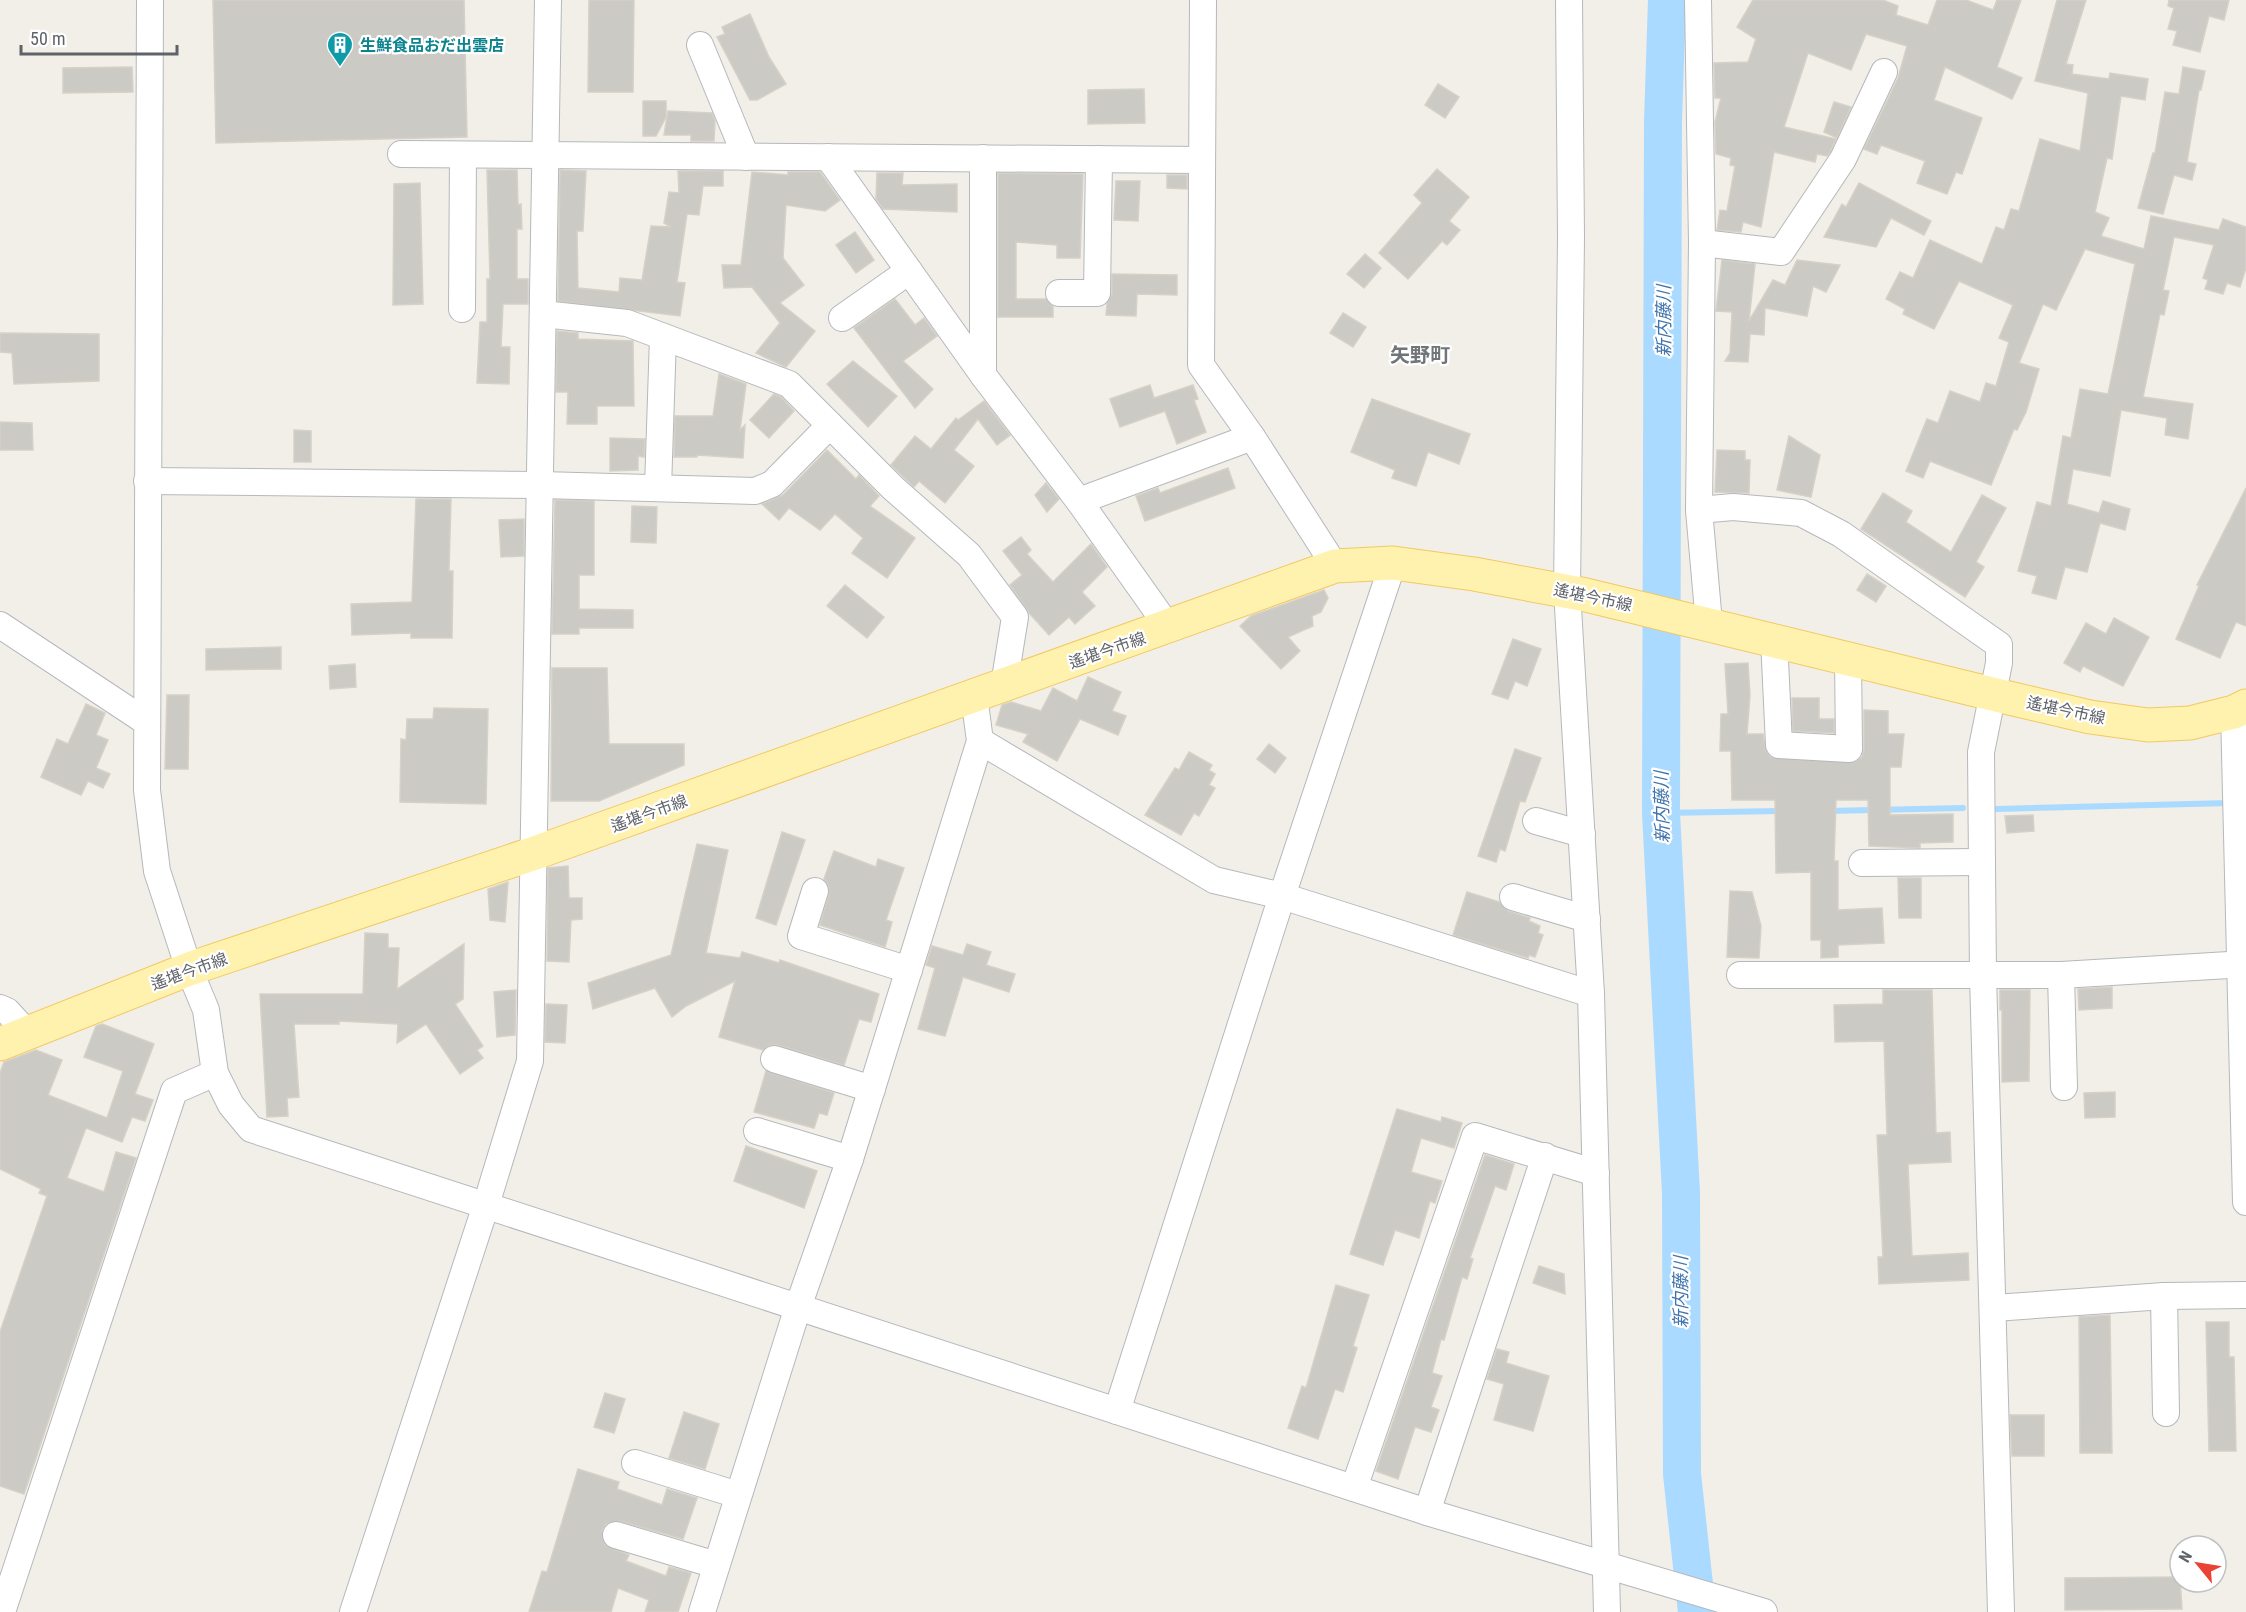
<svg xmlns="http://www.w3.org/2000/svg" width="2246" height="1612" viewBox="0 0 2246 1612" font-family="'Roboto Condensed','Noto Sans JP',sans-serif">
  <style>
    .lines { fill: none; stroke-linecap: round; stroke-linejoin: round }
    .stream { stroke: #aadaff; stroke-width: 6 }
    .river { stroke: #aadaff; stroke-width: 38 }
    .building { fill: #cccac5; stroke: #d6d1c6; stroke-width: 1.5 }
    .minor-casing { stroke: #b5b8bc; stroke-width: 28 }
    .major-casing { stroke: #f2c960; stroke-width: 35 }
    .minor { stroke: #fff; stroke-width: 26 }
    .major { stroke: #fff2af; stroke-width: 33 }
    .labels { text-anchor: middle; stroke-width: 4.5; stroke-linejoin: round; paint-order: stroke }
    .culture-label { font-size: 16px; font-weight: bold; fill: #0d838f; stroke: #fff; text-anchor: start }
    .street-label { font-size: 16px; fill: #5f6368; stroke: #fff }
    .water-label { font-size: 18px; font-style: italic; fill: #4174aa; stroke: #fff }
    .quarter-label { font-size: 20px; font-weight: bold; fill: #70757a; stroke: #fff }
  </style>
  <rect width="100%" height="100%" fill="#f1efe8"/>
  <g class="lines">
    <g class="stream">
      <path d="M1997,809L2230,803"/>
      <path d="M1828,811L1963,808"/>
      <path d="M1661,813L1782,811"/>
    </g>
    <path class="river" d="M1667,0L1663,122L1661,813L1681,1193L1682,1474L1697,1612"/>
  </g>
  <g class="building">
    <path d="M213,0H464L467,137L216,143Z"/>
    <path d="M589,0H634L633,92H588Z"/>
    <path d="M1753,0H1883L1898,6L1896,15L1928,25L1937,0H1966L1993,10L1997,0H2021L1997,67L2022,78L2012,99L1945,67L1934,100L1982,118L1962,174L1956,172L1947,194L1917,183L1925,161L1881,145L1877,154L1864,149L1898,78L1907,46L1866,34L1851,70L1808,53L1784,127L1836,139L1830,152L1827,156L1817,154L1815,162L1774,152L1761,227L1743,222L1741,232L1717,230L1720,210L1727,211L1735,166L1730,165L1731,158L1716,154L1715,122L1721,98H1715L1714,63L1748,62L1756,39L1737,27Z"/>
    <path d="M2057,0H2086L2066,64L2073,65L2072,74L2109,79L2110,73L2148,79L2145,100L2121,96L2112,159L2107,158L2095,212L2109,218L2101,236L2144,249L2151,216L2219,230L2223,219L2246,227V268L2240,287L2227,283L2223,294L2205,289L2208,280L2203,278L2214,245L2174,237L2163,290L2169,291L2164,315L2160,314L2143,397L2193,404L2188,439L2165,435L2167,418L2121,410L2110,476L2073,469L2067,504L2099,513L2103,501L2130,509L2125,530L2100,523L2087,572L2065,567L2056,599L2032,593L2037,576L2018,571L2037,502L2051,506L2063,436L2071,438L2080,389L2108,394L2135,264L2085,249L2056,310L2043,304L2019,363L2039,369L2026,412L2017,430L2014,429L1991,485L1930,461L1923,478L1906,471L1927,419L1938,423L1950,391L1980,402L1986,383L1996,386L2009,342L1999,338L2013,305L1959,281L1934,329L1903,314L1905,309L1886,299L1900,272L1913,278L1930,240L1982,264L1996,227L2004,230L2011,209L2019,211L2040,139L2080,151L2088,93L2035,81Z"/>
    <path d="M2169,0H2229L2224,20L2209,16L2200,52L2173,45L2177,31L2168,29L2174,8L2168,6Z"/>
    <path d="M750,14L769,57L786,84L757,100H750L717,37L725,34L722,27Z"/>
    <path d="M132,67L133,92L63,93V68Z"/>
    <path d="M2183,67L2205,71L2201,90H2199L2187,162L2196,164L2192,180L2174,175L2163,214L2138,208L2153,153H2155L2165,92L2179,94Z"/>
    <path d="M1438,84L1459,97L1445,118L1425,105Z"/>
    <path d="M1144,89L1145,123L1088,124V90Z"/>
    <path d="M643,101H666V117L656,136H643Z"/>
    <path d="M1834,102L1851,107L1837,138L1824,132Z"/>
    <path d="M668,111L712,113L715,121L714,141H691V135H664Z"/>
    <path d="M1437,169L1469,197L1449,221L1460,230L1447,245L1442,241L1408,279L1379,253L1422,203L1414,195Z"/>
    <path d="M487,170H517L518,205L521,204L522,229H517V279H528V304H503L501,347H510L509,384L477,383L480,322H487V279H490Z"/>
    <path d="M560,170L586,171L583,231H577L578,288L619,292L620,278L642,280L651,226L671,227L664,223L669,192L679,193L678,171H723V186H703L699,215L687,214L677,282L685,283L680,316L558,301Z"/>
    <path d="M752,172L788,175V172H820L840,200L825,211L786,205L783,258L804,285L780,303L815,331L786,367L756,353L780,323L752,287L724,288L722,265H741Z"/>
    <path d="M877,173H903L902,185L957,184V212L883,209L876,199Z"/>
    <path d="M998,173L1083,174L1080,258H1057V245L1016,242V299H1046L1053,307V317H998Z"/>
    <path d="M1167,175H1187V189L1167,188Z"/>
    <path d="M1116,181H1140L1138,221L1114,220Z"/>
    <path d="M420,183L423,304L393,305L394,184Z"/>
    <path d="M1859,183L1931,221L1924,235L1891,218L1876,247L1824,237L1842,204L1846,207Z"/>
    <path d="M855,232L874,260L856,273L836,245Z"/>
    <path d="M1365,254L1381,268L1364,288L1347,274Z"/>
    <path d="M1722,260L1755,264L1749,321L1773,280L1785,285L1797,260L1840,265L1826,292L1813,286L1807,316L1765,308L1764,335L1750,334L1748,362L1725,361L1730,353L1732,312L1716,311Z"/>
    <path d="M1112,274L1177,275V295L1137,294L1136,316L1106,315L1107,304L1112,294Z"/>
    <path d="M895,299L915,325L924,318L937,336L903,361L933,389L915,408L854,328Z"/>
    <path d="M1343,313L1366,327L1353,347L1330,333Z"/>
    <path d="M557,331L578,333V339L633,341L634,406H597V424H567L568,392H556Z"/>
    <path d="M0,333L99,334V381L14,384L12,353L0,352Z"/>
    <path d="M853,361L897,396L868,427L827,384Z"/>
    <path d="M719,374L746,384L740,430L745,425L743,458L697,455V457H674L675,416H713Z"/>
    <path d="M1150,385L1154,398L1193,385L1198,399L1194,400L1206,432L1177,444L1165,411L1120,427L1110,399Z"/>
    <path d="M774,394L781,397L794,411L769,438L750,420Z"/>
    <path d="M1372,399L1470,434L1459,464L1428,452L1416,486L1392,478L1395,470L1351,452Z"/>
    <path d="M984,401L1010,435L997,445L978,419L954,450L974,466L945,503L919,481L914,487L891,465L915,436L931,449L956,418L958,420Z"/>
    <path d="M0,422L32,423L33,450H0Z"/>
    <path d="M294,430L311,431V462H294Z"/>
    <path d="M1789,436L1820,455L1811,497L1777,490Z"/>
    <path d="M610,438L645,439L644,457L638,456V470L610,471Z"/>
    <path d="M827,450L856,479L859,475L879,496L870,506L915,538L887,578L852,553L863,538L835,514L820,530L789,508L779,520L762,504L783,495Z"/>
    <path d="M1717,450L1745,451V460H1750L1749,493L1715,492Z"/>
    <path d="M1228,468L1235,488L1145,521L1136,496L1158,488L1160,493Z"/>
    <path d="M1046,483L1059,499L1047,512L1035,495Z"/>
    <path d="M2246,488V626L2236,622L2220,658L2176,639L2199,586L2197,585Z"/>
    <path d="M1883,493L1912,511L1906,522L1951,552L1982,495L2006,508L1976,562L1984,567L1965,597L1861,529Z"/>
    <path d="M416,499H451L449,571H453L452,638H411V633L352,635L351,604L412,602Z"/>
    <path d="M555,500L594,501V575H579V609L633,610V628H579V634H552Z"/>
    <path d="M632,506L657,507L656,543L631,542Z"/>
    <path d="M524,519V556L501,557L499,520Z"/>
    <path d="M1021,537L1031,550L1027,554L1053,582L1091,544L1107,567L1082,592L1095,606L1075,624L1069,617L1049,635L1030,614L1010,585L1022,575L1003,551Z"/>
    <path d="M1867,574L1886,586L1876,602L1857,590Z"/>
    <path d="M845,585L884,617L867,638L827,606Z"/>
    <path d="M1324,590L1328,598L1321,612L1312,616L1313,626L1288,637L1300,651L1281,669L1240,626L1251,616Z"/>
    <path d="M2114,618L2149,637L2123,686L2083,666L2080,672L2064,663L2086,623L2106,634Z"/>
    <path d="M1513,639L1541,649L1527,686L1515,681L1508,699L1492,694Z"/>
    <path d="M281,647V669L206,670V649Z"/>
    <path d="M1748,663L1750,695L1747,734H1763L1766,752L1771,757L1855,762L1862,757L1864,749V710L1888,711V734H1904L1901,767H1890V815L1953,814V842L1920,843V848L1869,846L1868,800H1836L1834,861H1838V910L1882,908L1884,943L1838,945V957L1821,958V940H1811V872L1776,873L1775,800H1732L1731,751H1720L1721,714H1728L1725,664Z"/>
    <path d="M355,664L356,687L330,689L329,666Z"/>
    <path d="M552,668H607L609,744H684V765L599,801H551Z"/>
    <path d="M1088,677L1121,692L1112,711L1126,716L1118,735L1080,719L1057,761L1023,742L1028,734L996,725L1002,705L1011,702L1041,711L1053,688L1077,701Z"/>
    <path d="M167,695H189L188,769H165Z"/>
    <path d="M1792,698H1819V719H1834V733L1793,731Z"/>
    <path d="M86,704L105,713L96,735L108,740L96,768L110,774L103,788L88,781L81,795L41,777L57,739L68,744Z"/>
    <path d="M434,708L488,709L486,804L400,802L401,739L406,740L407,719H433Z"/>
    <path d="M1269,744L1286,758L1275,773L1257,759Z"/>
    <path d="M1515,749L1541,758L1525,802L1520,801L1505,851L1500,849L1496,862L1478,856Z"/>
    <path d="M1189,752L1212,765L1209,770L1215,774L1209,785L1215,788L1199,816L1194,813L1181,835L1145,815L1175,768L1179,770Z"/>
    <path d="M2033,815L2034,831L2007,833L2005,816Z"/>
    <path d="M782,832L805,840L776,925L756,918Z"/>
    <path d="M697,844L728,850L706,953L740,958L742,952L779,963L780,960L879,994L871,1022L859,1019L844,1065L778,1045H770L763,1050L719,1037L735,981L686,1006L672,1017L655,988L593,1009L588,983L671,955Z"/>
    <path d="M834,851L876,867L878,859L904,868L886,920L892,922L885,947L820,925L829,895V887L824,879Z"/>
    <path d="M568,866L569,898H582V919L571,920L569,962L547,961L548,868Z"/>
    <path d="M1898,878H1921V918H1899Z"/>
    <path d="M508,882L505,922L490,920L488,889Z"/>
    <path d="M1730,891L1752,892L1761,926L1759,958L1727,957Z"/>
    <path d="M1467,892L1499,902L1508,911L1530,918L1529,921L1540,926L1538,933L1543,935L1535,957L1529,955L1528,958L1453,935Z"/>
    <path d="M365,933L388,934V948H399L397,989L464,944L463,999L455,1004L483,1046L477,1050L483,1058L460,1074L426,1024L397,1043L398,1024L339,1021V1024H294L299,1097L287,1098L288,1116L267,1117L260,994H363Z"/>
    <path d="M967,944L991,952L986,965L1015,974L1009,992L963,977L945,1036L918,1029L935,968L926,965L932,946L963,955Z"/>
    <path d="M2112,987V1008L2079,1010L2078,989Z"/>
    <path d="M516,990L515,1035L497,1037L494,992Z"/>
    <path d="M1883,990H1932L1936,1133L1950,1132L1951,1162L1908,1164L1912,1256L1968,1253L1969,1280L1879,1284L1878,1257H1883L1877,1135H1887L1884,1041L1835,1042L1834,1005L1883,1004Z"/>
    <path d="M2000,990H2030L2029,1081L2002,1082V1010H2000Z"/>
    <path d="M546,1004L567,1005L565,1043L545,1042Z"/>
    <path d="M102,1024L154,1044L135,1094L153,1100L145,1121L132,1117L122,1142L86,1128L67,1178L104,1192L116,1152L136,1158L24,1494L0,1486V1332L47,1196L39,1193L41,1189L0,1169V1073L4,1062L36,1050L62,1060L48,1095L107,1118L123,1071L84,1057L96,1026Z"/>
    <path d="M766,1071L834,1093L827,1115L819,1113L814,1128L754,1112Z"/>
    <path d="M2115,1092V1117L2085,1118L2084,1093Z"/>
    <path d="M1397,1109L1441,1122L1442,1117L1462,1123L1454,1148L1421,1138L1411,1172L1442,1181L1435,1203L1430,1201L1419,1238L1395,1230L1383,1265L1350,1254Z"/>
    <path d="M746,1146L817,1171L804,1208L734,1181Z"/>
    <path d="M1485,1155L1514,1164L1506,1190L1495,1186L1470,1258L1473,1259L1467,1279L1462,1277L1444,1340L1441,1339L1432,1373L1442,1376L1431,1407L1439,1410L1431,1432L1415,1427L1398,1479L1376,1471Z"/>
    <path d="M1539,1266L1564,1274L1565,1294L1533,1283Z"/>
    <path d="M1336,1285L1369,1295L1353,1346L1357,1348L1343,1392L1335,1389L1318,1439L1288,1428L1302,1386L1306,1388Z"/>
    <path d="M2110,1315L2112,1453H2080L2079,1317Z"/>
    <path d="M2206,1322H2229V1357H2234L2236,1451H2209Z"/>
    <path d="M1497,1349L1509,1352L1506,1363L1549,1376L1533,1431L1494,1420L1504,1384L1487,1379Z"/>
    <path d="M605,1393L625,1399L614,1433L594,1427Z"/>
    <path d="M684,1412L719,1424L705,1469L669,1458Z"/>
    <path d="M2010,1415H2044V1456H2012Z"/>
    <path d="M578,1469L619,1482L617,1489L662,1505L667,1489L697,1498L683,1539L620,1521L606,1524L602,1531L605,1545L629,1555L626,1561L666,1576L669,1567L691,1573L678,1612H645L649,1600L618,1588L611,1612H529L542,1571L547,1572Z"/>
    <path d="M2180,1577L2182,1609L2065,1610V1578Z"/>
  </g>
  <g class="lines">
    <defs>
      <g id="minor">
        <path d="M150,0L147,790L157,871L189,969L206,1010L215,1073L231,1105L251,1129L1427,1512L1764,1612"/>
        <path d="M1203,0L1201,365L1252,437L1335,566"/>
        <path d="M1569,0L1571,237L1567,591L1591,994L1607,1612"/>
        <path d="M1698,0L1702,243L1699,510L1709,623"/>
        <path d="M700,45L746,157"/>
        <path d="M401,154L1201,160"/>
        <path d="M828,157L983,375L1079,501L1169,628"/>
        <path d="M1702,243L1781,252L1843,159L1884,72"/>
        <path d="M1059,293H1097L1099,159"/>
        <path d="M462,309L463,156"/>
        <path d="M543,314L627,323L789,384L893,488L969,555L1015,617L1004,685"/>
        <path d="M842,318L909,271"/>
        <path d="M983,375V158"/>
        <path d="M147,481L542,485L755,491L772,484L830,425"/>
        <path d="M658,488L663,337"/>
        <path d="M1079,501L1252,437"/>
        <path d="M1699,510L1733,507L1801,513L1841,534L1999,645V663L1981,752L1983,976L2001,1612"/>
        <path d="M0,625L145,721"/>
        <path d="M1774,639L1779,745L1849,749L1848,658"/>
        <path d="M2234,712L2246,1202"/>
        <path d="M980,741L1214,880L1282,896L1591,994"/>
        <path d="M1536,821L1582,834"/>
        <path d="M1862,863L1982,862"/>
        <path d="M815,891L801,936L909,970"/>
        <path d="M1513,897L1587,919"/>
        <path d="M1740,975H2061L2246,964"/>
        <path d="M2061,975L2064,1087"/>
        <path d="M0,1008L7,1011L28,1034"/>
        <path d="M774,1059L872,1089"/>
        <path d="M757,1131L850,1159"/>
        <path d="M2164,1296L2166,1413"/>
        <path d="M1994,1308L2164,1296L2246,1295"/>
        <path d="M1117,1411L1282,896L1393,563"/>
        <path d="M635,1463L738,1495"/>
        <path d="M1354,1488L1475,1136L1596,1173"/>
        <path d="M1427,1512L1545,1156"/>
        <path d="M616,1535L716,1565"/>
        <path d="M2,1612L174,1091L215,1073"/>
        <path d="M353,1612L486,1205L530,1061L548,0"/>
        <path d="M702,1612L798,1307L850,1159L980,741L974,696"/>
      </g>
      <path id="major" d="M0,1044L189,969L535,853L1335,566L1393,563L1474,574L1586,595L1992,694L2090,717L2148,725L2190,723L2234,712L2246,706"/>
    </defs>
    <use href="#minor" class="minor-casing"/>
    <use href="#major" class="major-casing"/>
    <use href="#minor" class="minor"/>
    <use href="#major" class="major"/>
  </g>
  <defs>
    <symbol id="building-pin" viewBox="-11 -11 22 30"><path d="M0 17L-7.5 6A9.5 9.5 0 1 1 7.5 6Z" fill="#0f9aa8" stroke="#fff"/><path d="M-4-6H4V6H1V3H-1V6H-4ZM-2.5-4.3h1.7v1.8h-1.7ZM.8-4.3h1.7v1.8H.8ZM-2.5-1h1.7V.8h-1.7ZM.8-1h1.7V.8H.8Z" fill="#fff"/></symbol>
  </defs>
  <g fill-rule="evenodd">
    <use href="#building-pin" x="325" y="30" width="30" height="40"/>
  </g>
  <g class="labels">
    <g class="culture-label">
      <text x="360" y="51">生鮮食品おだ出雲店</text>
    </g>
    <g class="street-label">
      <text transform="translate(1593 597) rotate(12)" y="6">遙堪今市線</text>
      <text transform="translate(1107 650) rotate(-19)" y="6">遙堪今市線</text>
      <text transform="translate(2066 710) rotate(12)" y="6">遙堪今市線</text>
      <text transform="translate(649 813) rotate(-20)" y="6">遙堪今市線</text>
      <text transform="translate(189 971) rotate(-20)" y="6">遙堪今市線</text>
    </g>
    <g class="water-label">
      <text transform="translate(1664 321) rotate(-90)" y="6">新内藤川</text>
      <text transform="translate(1662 807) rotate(-91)" y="6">新内藤川</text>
      <text transform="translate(1681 1292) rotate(-90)" y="6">新内藤川</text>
    </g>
    <g class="quarter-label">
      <text x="1420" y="362">矢野町</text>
    </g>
  </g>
  <g transform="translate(2198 1564) rotate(300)"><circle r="28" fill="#ffffff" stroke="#bfc1c3" stroke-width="1.5"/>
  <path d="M0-4.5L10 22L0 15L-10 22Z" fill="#ea4335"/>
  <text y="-9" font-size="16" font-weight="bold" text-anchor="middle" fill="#5f6368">N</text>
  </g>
  <path d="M21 45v9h156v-9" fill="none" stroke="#5f6368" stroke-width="3"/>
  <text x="30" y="45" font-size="18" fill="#5f6368" stroke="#ffffff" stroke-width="4.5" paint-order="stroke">50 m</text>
</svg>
